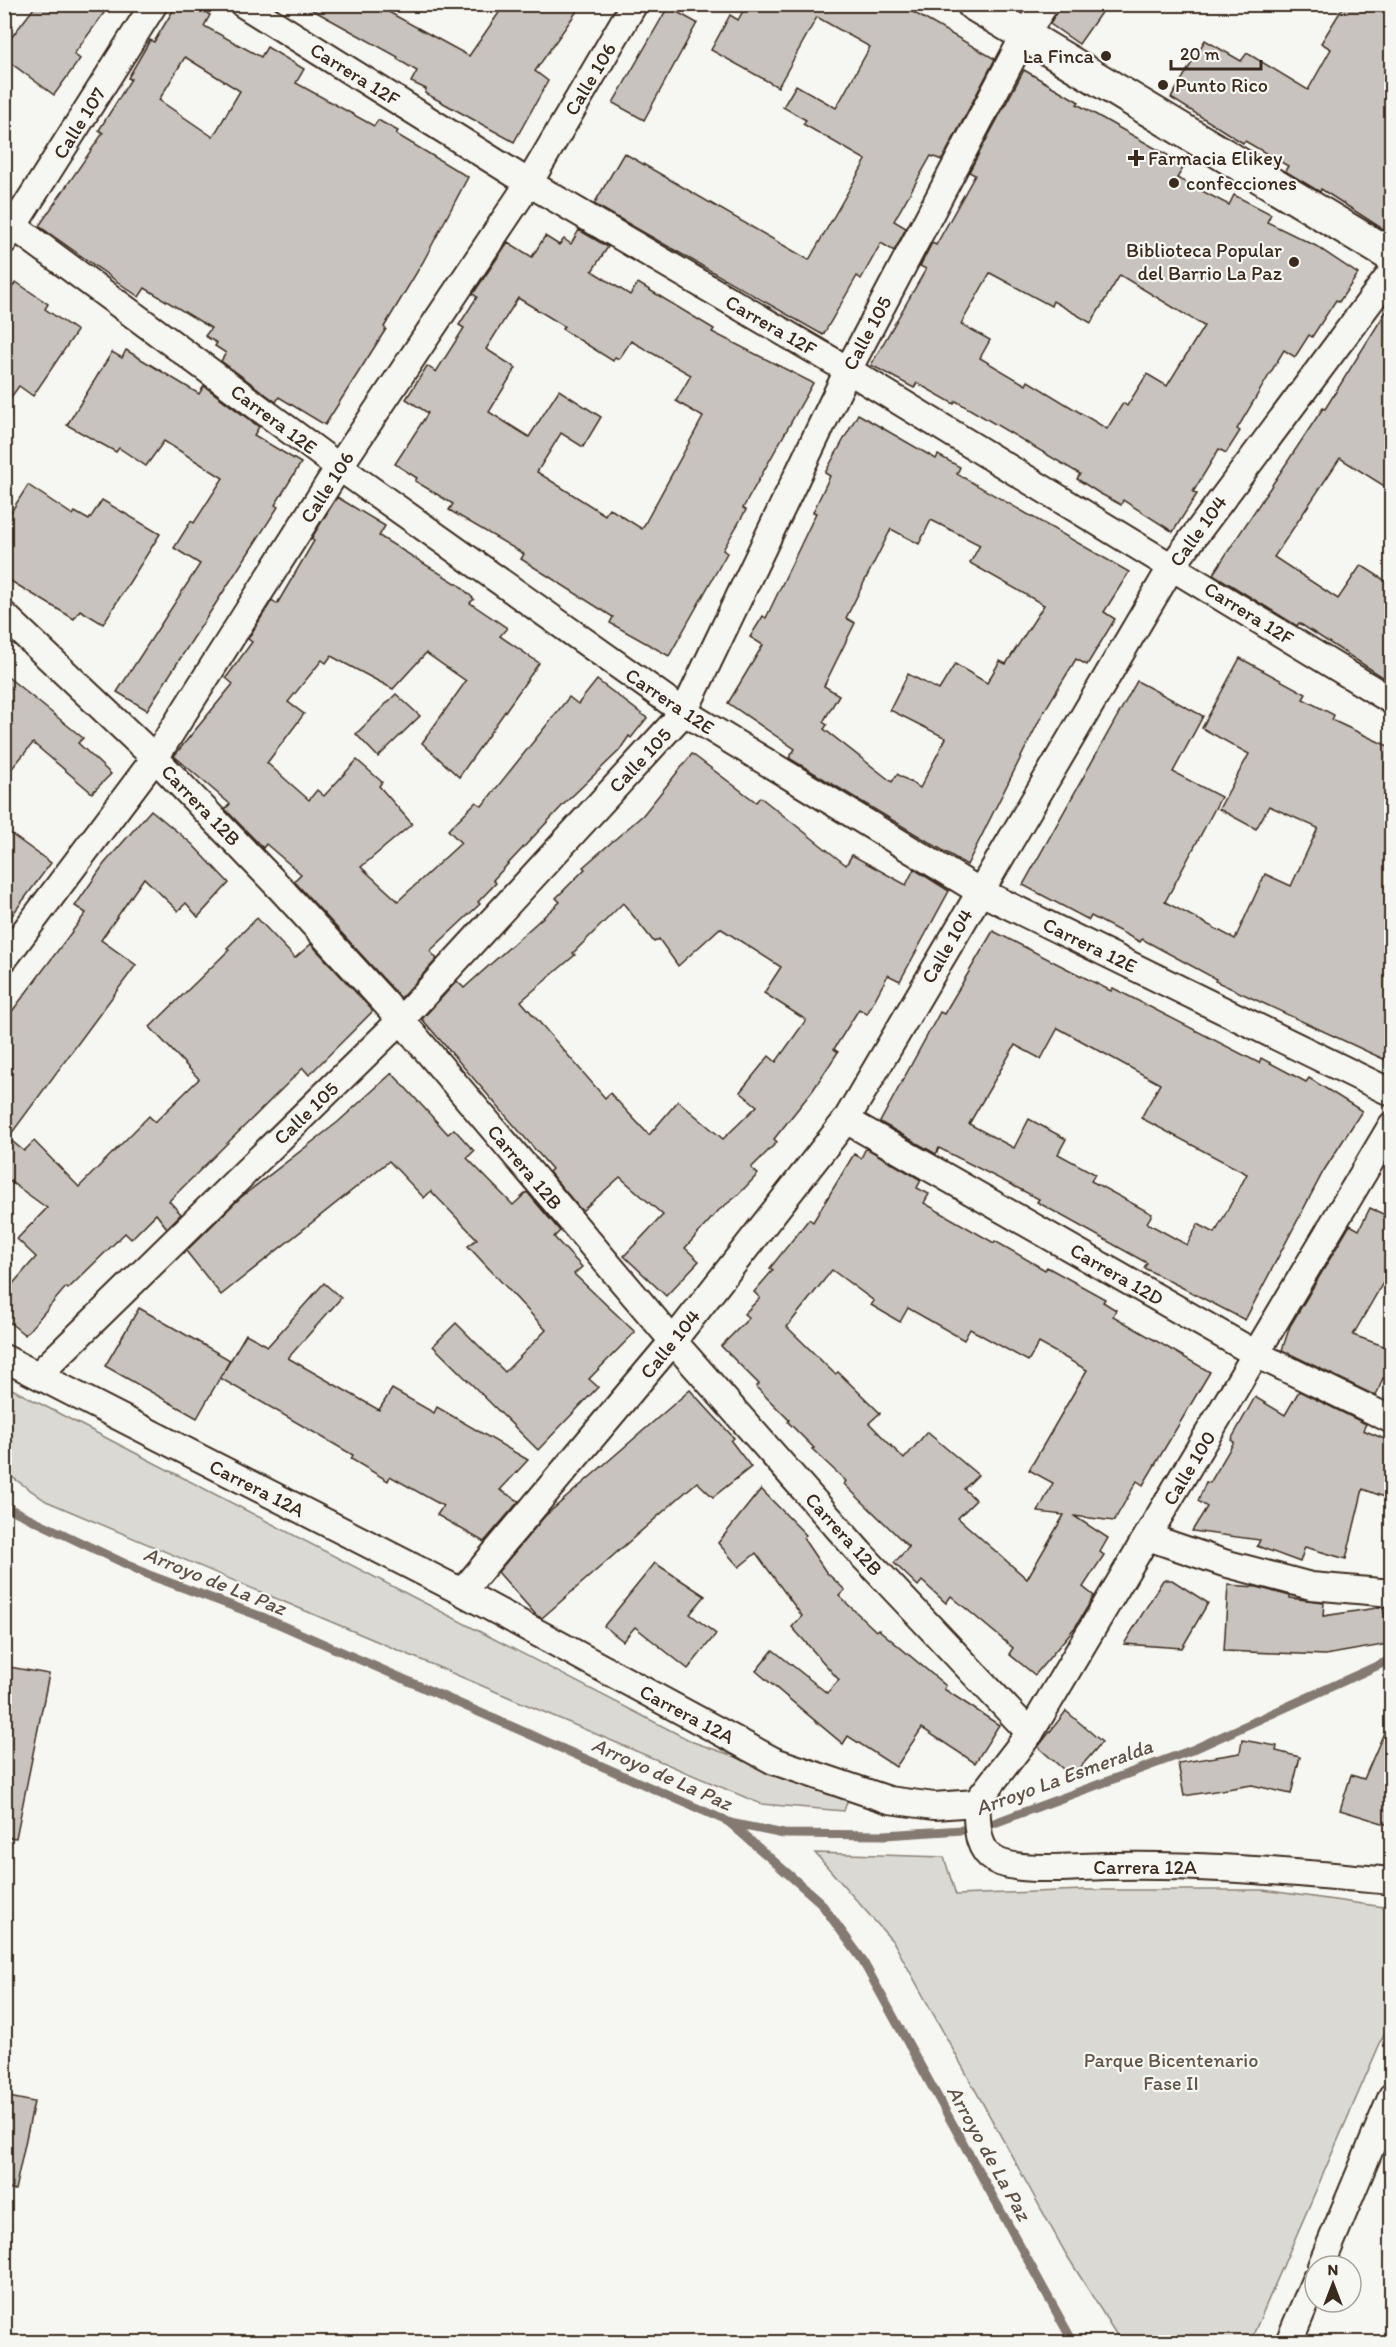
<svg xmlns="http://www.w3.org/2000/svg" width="1396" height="2347" viewBox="0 0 1396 2347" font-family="Itim,sans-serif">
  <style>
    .green { fill: #dad9d3; stroke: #8a8278; stroke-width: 1.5 }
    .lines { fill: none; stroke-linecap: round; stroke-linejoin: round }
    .stream { stroke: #857a71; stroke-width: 9 }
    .building { fill: #c8c3be; stroke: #3b2a1e; stroke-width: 1.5; fill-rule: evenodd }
    .minor-casing { stroke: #3b2a1e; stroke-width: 30 }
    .tertiary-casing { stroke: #3b2a1e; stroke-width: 36 }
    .minor { stroke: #f6f6f2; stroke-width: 26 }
    .tertiary { stroke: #f6f6f2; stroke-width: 32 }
    .poi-dot { fill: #3b2a1e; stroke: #f6f6f2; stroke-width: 2 }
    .labels { text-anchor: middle; stroke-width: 4.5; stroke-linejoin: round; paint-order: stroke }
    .poi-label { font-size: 20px; fill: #3b2a1e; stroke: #f6f6f2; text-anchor: start }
    .street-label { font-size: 20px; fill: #3b2a1e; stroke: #f6f6f2 }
    .park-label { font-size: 20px; fill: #63564b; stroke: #f6f6f2 }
    .water-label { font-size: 21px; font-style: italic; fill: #605248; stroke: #f6f6f2 }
  </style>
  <rect width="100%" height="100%" fill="#f6f6f2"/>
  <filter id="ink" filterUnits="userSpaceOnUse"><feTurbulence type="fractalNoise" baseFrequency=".0167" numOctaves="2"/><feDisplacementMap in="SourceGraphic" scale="12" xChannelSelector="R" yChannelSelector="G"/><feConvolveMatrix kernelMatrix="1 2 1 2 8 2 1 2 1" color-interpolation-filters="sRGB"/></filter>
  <g filter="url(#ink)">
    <g class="green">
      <path d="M4,1385L693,1742L849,1796L844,1811L761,1804L46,1501L5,1472Z"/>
      <path d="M815,1853L944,1857L956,1895L1083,1890H1263L1391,1908V2018L1250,2342H1121L1066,2254L894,1943Z"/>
    </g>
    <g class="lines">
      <g class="stream">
        <path d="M4,1506L149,1575L265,1618L729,1822L820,1902L861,1958L1073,2342"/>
        <path d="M730,1823L784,1834L885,1835L978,1829L1192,1750L1392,1659"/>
      </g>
    </g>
    <g class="building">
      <path d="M37,4H92L104,13L74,54L80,59L54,95L4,58V47Z"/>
      <path d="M177,4H193L210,15L204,26L261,57L267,47L304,69L296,83L374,126L378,120L398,131L396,134L468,177L423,262L384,327L386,329L325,425L279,397L276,402L221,361L226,353L215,346L217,343L205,336L211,328L145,288L139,297L39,226L103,133L99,130L131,79L128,78L150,40L154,42ZM185,57L240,91L213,137L159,100Z"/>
      <path d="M302,4H374L469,56L505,4H582L535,71L548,81L514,142L425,93L426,89L411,82L417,71L397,59L398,57Z"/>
      <path d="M747,4H899L995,59L942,160L931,156L894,221L906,228L894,251L881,243L861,279L857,276L823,335L594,204L624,153L809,260L866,160L803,124L806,120L783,107L796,85L836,108L870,47L817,17L778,87L711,50L730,15L738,20Z"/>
      <path d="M1060,4H1107L1079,44L1050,24Z"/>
      <path d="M1345,4H1392V235L1321,189L1320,192L1285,171L1288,166L1245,141L1243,143L1171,98L1205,40L1241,61L1247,53L1308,90L1331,49L1321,43Z"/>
      <path d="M668,7L697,23L644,120L613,103Z"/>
      <path d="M1024,70L1079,102L1077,104L1185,165L1177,178L1229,205L1234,195L1271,214L1267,222L1316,246L1358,274L1339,302L1336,300L1312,337L1309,335L1295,357L1284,350L1237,429L1240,431L1226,453L1219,449L1193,492L1197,494L1173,532L1123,500L1121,505L1099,493L1077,479L1080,474L956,401L954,404L917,383L914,388L871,365L926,269L920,266L932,243L936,245L975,175L969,172ZM990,273L1051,306L1053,301L1091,323L1120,275L1204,326L1167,386L1147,374L1127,406L1123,403L1107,429L1028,381L1026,385L980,358L990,340L961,324Z"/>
      <path d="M579,230L608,247L592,271L630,295L638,283L714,329L712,332L813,383L743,508L746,510L723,550L727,553L669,656L610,623L613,617L521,559L524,554L449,510L453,504L415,481L417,478L395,464L428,413L406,399L427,366L436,372L464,328L459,325L477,297L473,294L508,242L532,257L545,236L559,245L564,239L571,244ZM518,298L564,326L562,329L613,361L615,357L619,359L631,341L691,375L676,401L703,417L642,529L609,508L605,515L537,472L561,433L583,447L601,417L559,390L529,437L489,412L516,368L486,349Z"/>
      <path d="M16,282L48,304L45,309L77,331L33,396L19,386L4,407V298Z"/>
      <path d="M1392,302V491L1340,458L1274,557L1338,599L1361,565L1392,585V683L1299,623L1297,626L1213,574L1323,408L1325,409Z"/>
      <path d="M126,350L199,394L204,386L259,427L254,435L301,463L275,505L278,507L147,710L117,692L200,564L174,548L191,521L194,523L223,478L164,441L146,466L119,448L116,452L67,425L112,352L122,358Z"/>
      <path d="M858,414L936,459L938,455L960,467L957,474L1129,572L1104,612L1115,619L1087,665L1076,659L1043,713L967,865L789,758L795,749L728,703L763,645L750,637L763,616L766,618L816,513L813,512L830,476L825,473ZM931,520L980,545L970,563L1044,605L1006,664L1000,661L987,683L955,664L939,690L908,674L890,710L946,738L920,788L897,774L892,782L824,729L827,725L823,722L839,695L824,686L855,623L846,618L891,529L919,544Z"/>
      <path d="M28,485L73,515L75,512L89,520L102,500L160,534L103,624L80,610L74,619L4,577V523Z"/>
      <path d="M337,497L385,526L379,536L459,585L474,599L470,603L507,628L500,636L539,663L459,777L422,743L466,681L426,653L393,689L331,656L326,663L322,660L288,702L304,714L267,763L309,800L317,790L324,796L357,760L382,782L379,786L412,824L361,867L398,901L461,843L448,830L476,802L482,806L569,697L578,704L597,680L647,718L631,738L629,736L619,751L564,804L493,880L496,883L478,902L480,904L430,951L437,959L401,998L294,881L301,874L266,844L263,848L225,809L230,804L174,756L233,684L226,678L252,642L248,639L272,600L277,604L314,541L311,539Z"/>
      <path d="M1240,658L1306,694L1303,699L1334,715L1332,720L1392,748V1063L1215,981L1216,979L1142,939L1140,942L1091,916L1089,920L1023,885L1137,681L1203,716L1173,772L1221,797L1165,902L1235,939L1265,874L1291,886L1318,828L1269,806L1256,829L1219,809L1249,754L1202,728Z"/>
      <path d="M4,674L83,738L78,743L111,774L92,793L33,743L4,778Z"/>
      <path d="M396,694L420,716L378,757L356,734Z"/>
      <path d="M692,754L756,802L760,797L846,865L852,855L906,885L914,869L949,891L900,981L888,975L867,1014L859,1009L834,1049L838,1052L813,1090L774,1139L777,1142L751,1168L758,1174L737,1196L719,1210L685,1248L699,1261L666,1296L624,1256L663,1215L620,1177L582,1211L549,1172L552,1169L422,1019L457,981L464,988L560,902L556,898L585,869L583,867L643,815ZM623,903L654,942L659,939L678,966L720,928L781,967L764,993L806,1020L776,1062L769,1056L740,1092L757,1106L723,1139L678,1101L649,1135L610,1093L605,1098L521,1001L575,955L573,953Z"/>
      <path d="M151,810L192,844L229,883L198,917L186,903L178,911L144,878L101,940L136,965L8,1138L24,1151L34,1141L79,1187L149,1116L155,1122L199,1079L150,1027L229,950L227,948L257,918L295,958L311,944L373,1011L309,1075L303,1068L169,1201L181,1214L167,1228L156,1214L131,1239L125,1233L68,1289L66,1287L25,1335L4,1318V1294L36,1257L17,1239L47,1208L4,1177V1022L86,913L75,906L104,864Z"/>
      <path d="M4,829L51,863L4,926Z"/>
      <path d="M993,931L1111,991L1113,988L1259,1063L1261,1058L1306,1082L1309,1078L1362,1111L1323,1172L1245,1320L1144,1268L1147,1263L1037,1202L1039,1199L939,1148L936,1154L880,1122L940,1012L944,1014ZM1058,1028L1160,1084L1141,1118L1247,1174L1215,1233L1198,1224L1187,1245L1147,1223L1152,1214L1091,1181L1095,1174L1058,1154L1066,1139L1029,1119L1014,1148L969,1124L1015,1045L1041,1059Z"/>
      <path d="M392,1073L448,1134L454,1129L474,1151L467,1158L513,1205L527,1192L560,1231L554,1237L582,1267L574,1274L635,1332L589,1379L598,1387L538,1450L433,1346L456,1323L505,1372L546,1330L468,1246L477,1239L431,1191L424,1198L389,1161L221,1295L186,1251L240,1198L338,1122Z"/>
      <path d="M866,1148L921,1180L917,1188L929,1194L924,1203L994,1243L995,1241L1045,1270L1047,1267L1105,1299L1103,1302L1116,1310L1113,1316L1210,1372L1143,1485L1137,1481L1114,1521L1074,1516L1108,1538L1100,1552L1104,1555L1083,1587L1094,1596L1076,1626L1035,1675L1009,1654L1013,1648L951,1596L946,1603L922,1581L918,1586L894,1563L909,1547L844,1484L846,1481L812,1449L814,1448L788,1422L789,1420L756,1387L759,1384L721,1346L749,1318L744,1314L760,1298L754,1292L773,1270L770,1268L809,1219L813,1222L854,1154L861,1158ZM832,1270L874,1301L871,1305L900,1322L908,1308L964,1340L970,1329L1028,1361L1039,1343L1087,1370L1029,1470L1053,1483L1038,1512L1064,1515L1027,1579L958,1518L976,1500L964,1489L978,1475L927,1432L904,1459L869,1423L880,1413L838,1372L835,1374L787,1327Z"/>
      <path d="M1370,1208L1392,1218V1267L1353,1335L1392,1349V1382L1383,1378L1376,1396L1282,1350L1290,1326L1350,1225L1359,1230Z"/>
      <path d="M324,1283L341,1298L288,1358L379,1410L392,1389L434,1413L437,1407L528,1460L500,1490L519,1501L484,1542L437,1515L443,1506L390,1476L388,1481L351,1459L353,1455L220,1378L246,1334L268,1346Z"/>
      <path d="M139,1308L230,1360L197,1418L105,1366Z"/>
      <path d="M690,1390L734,1438L731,1441L751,1467L713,1497L697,1482L542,1618L537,1616L498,1572L545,1516Z"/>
      <path d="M1299,1391L1366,1424L1363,1430L1392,1442V1500L1363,1489L1346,1559L1305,1547L1300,1562L1257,1546L1260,1540L1192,1531L1207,1507L1198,1501L1206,1482L1210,1483L1234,1442L1231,1440L1255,1397L1285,1415Z"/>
      <path d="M761,1489L806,1535L803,1538L826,1572L845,1590L839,1596L876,1631L878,1629L946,1686L944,1689L999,1725L975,1763L922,1728L896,1767L848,1736L843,1744L756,1671L773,1650L827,1693L839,1680L792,1627L802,1616L756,1553L739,1567L718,1543Z"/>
      <path d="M655,1563L705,1596L690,1614L716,1634L688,1669L635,1627L623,1641L604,1626Z"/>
      <path d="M1163,1580H1172L1208,1603L1182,1648L1124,1644Z"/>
      <path d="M1228,1585L1257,1587L1290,1596V1598L1324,1602L1323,1616L1383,1607L1389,1644L1325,1655L1224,1651Z"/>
      <path d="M4,1666L49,1674L16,1838L4,1837Z"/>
      <path d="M1066,1711L1102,1742L1072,1777L1038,1747Z"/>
      <path d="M1392,1714V1826L1340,1810L1351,1775L1364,1779Z"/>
      <path d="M1242,1740L1277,1746L1276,1751L1300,1757L1291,1794L1252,1785L1184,1796L1178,1763L1240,1753Z"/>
      <path d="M4,2096L34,2102L15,2190L4,2189Z"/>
    </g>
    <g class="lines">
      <defs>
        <g id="minor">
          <path d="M243,4L529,183L848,370L1392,701"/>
          <path d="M4,219L339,467L684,712L979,891L1392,1093"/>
          <path d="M4,241L154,4"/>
          <path d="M4,615L155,758L281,889L401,1020L673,1341L860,1553L1030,1733"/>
          <path d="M4,959L155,758L339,467L529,183L634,4"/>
          <path d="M846,1120L1256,1354L1392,1420"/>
          <path d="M4,1358L462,1592L774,1761L889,1800L934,1806L976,1803"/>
          <path d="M39,1374L401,1020L684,712L848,370L1024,36L1045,4"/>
          <path d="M1148,1537L1224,1563L1311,1586L1392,1593"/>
          <path d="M462,1592L673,1341L846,1120L1172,566L1392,272"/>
          <path d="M976,1803L1030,1733L1392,1125"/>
          <path d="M976,1803C978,1823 975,1848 995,1860C1014,1871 1060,1868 1081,1867C1185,1862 1288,1872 1392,1881"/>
          <path d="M1321,2266L1392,2096"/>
          <path d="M1289,2342L1315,2280"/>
        </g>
        <path id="tertiary" d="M973,4L1392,256"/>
      </defs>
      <use href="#minor" class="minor-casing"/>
      <use href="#tertiary" class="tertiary-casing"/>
      <use href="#minor" class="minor"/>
      <use href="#tertiary" class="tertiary"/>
    </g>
  </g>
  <g class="poi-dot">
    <circle cx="1106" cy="56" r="6"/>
    <circle cx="1163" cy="85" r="6"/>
    <path d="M1133 149h6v6h6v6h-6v6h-6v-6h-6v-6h6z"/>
    <circle cx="1174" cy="183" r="6"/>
    <circle cx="1294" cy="262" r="6"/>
  </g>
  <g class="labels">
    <g class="poi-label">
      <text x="1094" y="63" text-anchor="end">La Finca</text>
      <text x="1175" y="92">Punto Rico</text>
      <text x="1148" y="165">Farmacia Elikey</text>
      <text x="1186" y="190">confecciones</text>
      <text x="1282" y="257" text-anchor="end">Biblioteca Popular<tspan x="1282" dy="23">del Barrio La Paz</tspan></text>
    </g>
    <g class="street-label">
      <text transform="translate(355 74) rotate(32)" y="7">Carrera 12F</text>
      <text transform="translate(590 79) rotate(-59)" y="7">Calle 106</text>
      <text transform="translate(79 123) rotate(-58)" y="7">Calle 107</text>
      <text transform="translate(771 325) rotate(30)" y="7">Carrera 12F</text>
      <text transform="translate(867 333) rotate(-62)" y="7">Calle 105</text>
      <text transform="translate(274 419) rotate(37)" y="7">Carrera 12E</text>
      <text transform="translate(327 487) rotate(-57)" y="7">Calle 106</text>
      <text transform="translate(1198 531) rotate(-54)" y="7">Calle 104</text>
      <text transform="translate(1249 613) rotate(32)" y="7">Carrera 12F</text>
      <text transform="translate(670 701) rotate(34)" y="7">Carrera 12E</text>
      <text transform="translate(640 760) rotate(-47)" y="7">Calle 105</text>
      <text transform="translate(201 805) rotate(46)" y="7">Carrera 12B</text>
      <text transform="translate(1090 945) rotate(26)" y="7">Carrera 12E</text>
      <text transform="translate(947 946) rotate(-60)" y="7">Calle 104</text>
      <text transform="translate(306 1113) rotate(-44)" y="7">Calle 105</text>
      <text transform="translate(525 1167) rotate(50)" y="7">Carrera 12B</text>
      <text transform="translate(1117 1274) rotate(30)" y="7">Carrera 12D</text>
      <text transform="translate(670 1344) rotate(-51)" y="7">Calle 104</text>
      <text transform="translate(1189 1468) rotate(-59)" y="7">Calle 100</text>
      <text transform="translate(257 1488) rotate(27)" y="7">Carrera 12A</text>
      <text transform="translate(844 1534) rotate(48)" y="7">Carrera 12B</text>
      <text transform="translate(687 1714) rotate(28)" y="7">Carrera 12A</text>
      <text x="1145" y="1874">Carrera 12A</text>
    </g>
    <g class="park-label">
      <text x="1171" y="2067">Parque Bicentenario<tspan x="1171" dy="23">Fase II</tspan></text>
    </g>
    <g class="water-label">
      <text transform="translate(215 1581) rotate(22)" y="7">Arroyo de La Paz</text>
      <text transform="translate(662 1774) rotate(24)" y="7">Arroyo de La Paz</text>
      <text transform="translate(1064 1777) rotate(-20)" y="7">Arroyo La Esmeralda</text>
      <text transform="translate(989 2153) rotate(61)" y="7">Arroyo de La Paz</text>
    </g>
  </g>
  <rect width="1396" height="2347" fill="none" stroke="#f6f6f2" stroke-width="24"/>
  <rect x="12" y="12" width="1372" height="2323" fill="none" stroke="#3b2a1e" stroke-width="2" filter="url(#ink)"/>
  <g transform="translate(1333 2284)"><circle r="28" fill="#f6f6f2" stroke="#aba49d" stroke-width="1.5"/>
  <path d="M0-4.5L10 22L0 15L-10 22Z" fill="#3b2a1e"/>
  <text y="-9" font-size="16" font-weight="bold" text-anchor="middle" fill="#3b2a1e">N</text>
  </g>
  <path d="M1171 60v9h90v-9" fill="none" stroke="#3b2a1e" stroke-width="3"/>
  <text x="1180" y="60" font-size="18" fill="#3b2a1e" stroke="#f6f6f2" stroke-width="4.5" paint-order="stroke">20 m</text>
</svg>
